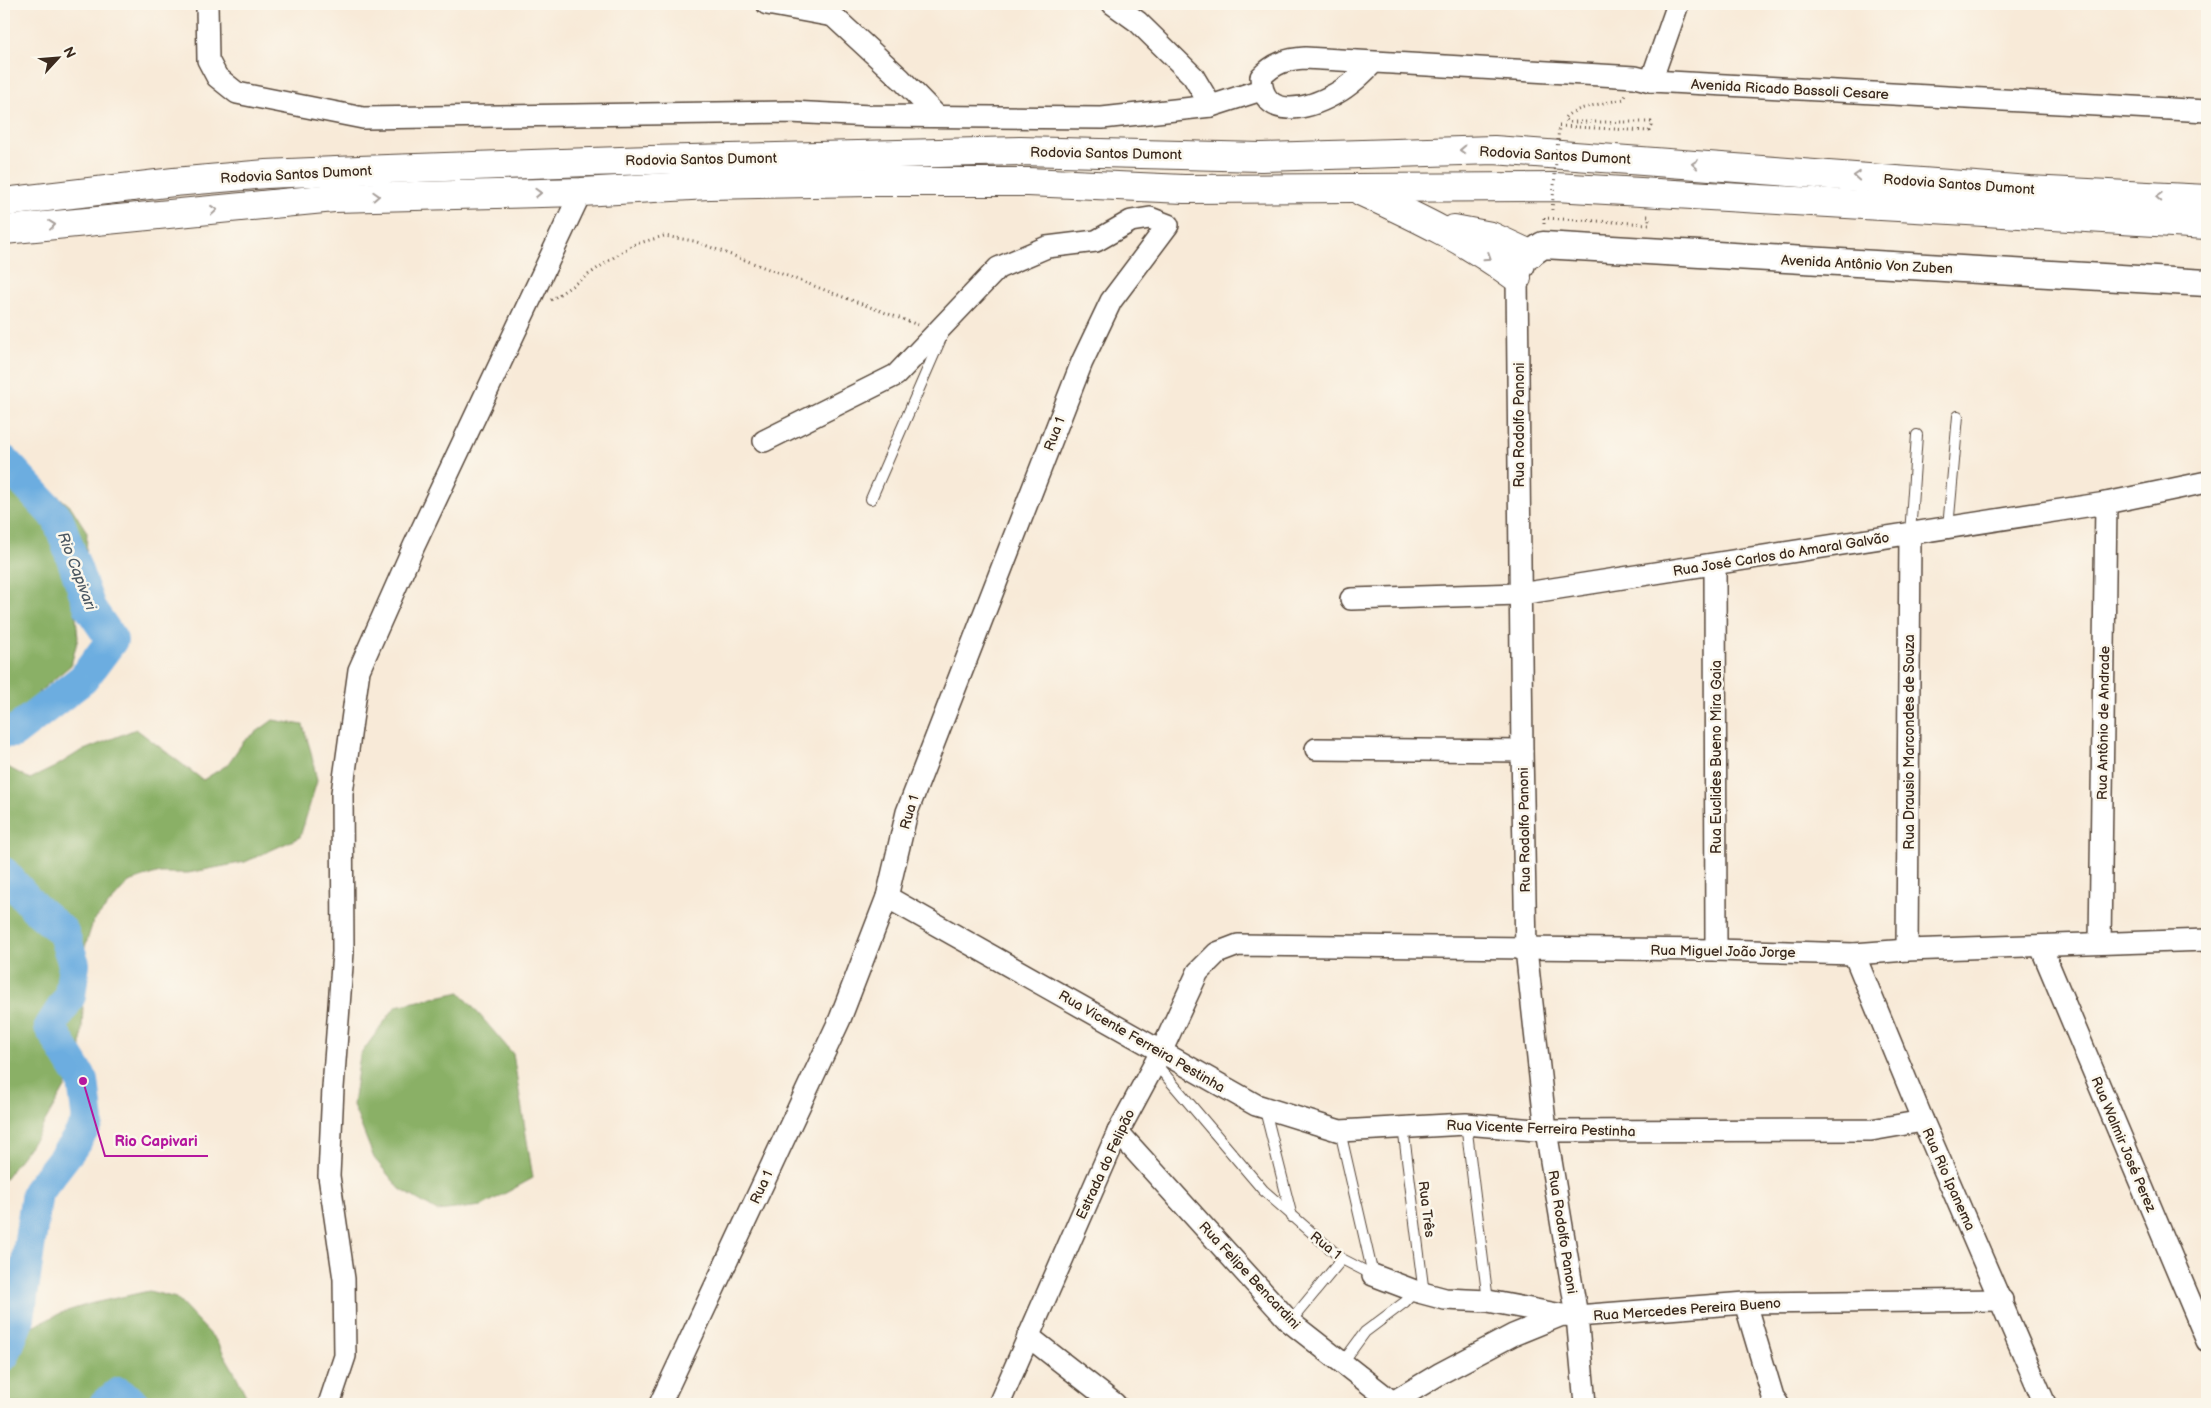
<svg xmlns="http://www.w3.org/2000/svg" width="2211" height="1408" viewBox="0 0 2211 1408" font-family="'Balsamiq Sans',sans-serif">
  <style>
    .forest { fill: #8ab066; stroke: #626d42 }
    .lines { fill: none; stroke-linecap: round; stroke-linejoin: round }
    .river { stroke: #6cade0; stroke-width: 32 }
    .service-casing { stroke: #57473a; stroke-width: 12 }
    .minor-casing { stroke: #57473a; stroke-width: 24 }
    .tertiary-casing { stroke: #57473a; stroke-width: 29 }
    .motorway-casing { stroke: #57473a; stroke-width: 30 }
    .path { stroke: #57473a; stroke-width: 3; stroke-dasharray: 1 4; stroke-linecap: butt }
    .service { stroke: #fff; stroke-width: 10 }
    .minor { stroke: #fff; stroke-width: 21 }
    .tertiary { stroke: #fff; stroke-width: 26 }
    .motorway { stroke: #fff; stroke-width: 28 }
    .path-bridge { stroke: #57473a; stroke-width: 3; stroke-dasharray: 1 4; stroke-linecap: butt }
    .oneway { stroke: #a79f9a }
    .labels { text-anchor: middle; stroke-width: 5; stroke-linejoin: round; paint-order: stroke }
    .street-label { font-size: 14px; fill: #3b2a1e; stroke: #fbf7ec }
    .water-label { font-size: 15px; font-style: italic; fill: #4c5862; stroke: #fbf7ec }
    .leader { fill: none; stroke: #b5179e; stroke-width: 2 }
    .callout-dot { fill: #b5179e; stroke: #fbf7ec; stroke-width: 2 }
    .callout-label { font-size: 15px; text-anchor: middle; font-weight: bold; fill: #b5179e; stroke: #fbf7ec; stroke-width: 5; stroke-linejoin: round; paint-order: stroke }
  </style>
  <rect width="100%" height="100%" fill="#fbf7ec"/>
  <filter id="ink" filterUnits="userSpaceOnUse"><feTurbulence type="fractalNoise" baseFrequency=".02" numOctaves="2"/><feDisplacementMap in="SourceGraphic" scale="10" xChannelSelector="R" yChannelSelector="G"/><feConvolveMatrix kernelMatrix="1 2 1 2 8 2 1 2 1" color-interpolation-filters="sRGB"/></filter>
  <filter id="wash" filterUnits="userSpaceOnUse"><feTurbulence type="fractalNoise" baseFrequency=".0096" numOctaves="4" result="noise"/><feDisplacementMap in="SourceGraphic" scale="20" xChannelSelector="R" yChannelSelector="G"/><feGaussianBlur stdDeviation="1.12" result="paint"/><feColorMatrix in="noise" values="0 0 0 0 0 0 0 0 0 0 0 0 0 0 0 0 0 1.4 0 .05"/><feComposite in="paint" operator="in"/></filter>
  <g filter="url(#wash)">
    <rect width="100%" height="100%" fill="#f8ead8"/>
    <g class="forest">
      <path d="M4,450L71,507L87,532L86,563L74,596L78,638L71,665L40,691L7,738L4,749Z"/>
      <path d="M273,720L303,725L311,752L317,781L300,837L245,862L188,873H156L129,882L93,922L77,972L83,1009L80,1061L37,1136L4,1180V765L30,779L55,767L79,752L136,729L203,780L227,765L244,741Z"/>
      <path d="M460,992L513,1054L533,1178L482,1206L437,1211L400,1189L374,1158L353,1105L360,1055L396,1006Z"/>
      <path d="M149,1291L176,1298L215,1339L235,1373L250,1404H4V1319L26,1330L61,1313L89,1304Z"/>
    </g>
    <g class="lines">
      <g class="river">
        <path d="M4,461L58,519L90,608L112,640L83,679L14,732L4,731"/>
        <path d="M4,873L35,908L63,932L74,964L70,996L50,1027L83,1081L88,1122L72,1147L37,1192L19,1318L4,1355"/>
        <path d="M105,1404L119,1393L134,1404"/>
      </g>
    </g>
  </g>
  <g filter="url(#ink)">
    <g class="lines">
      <defs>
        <g id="service">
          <path d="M871,499L942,336"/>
          <path d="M1948,528L1958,416"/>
          <path d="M1910,534L1917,435"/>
          <path d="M1155,1063L1263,1190L1342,1259L1373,1275"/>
          <path d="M1265,1110L1292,1217"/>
          <path d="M1466,1124L1488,1301"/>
          <path d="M1403,1127L1424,1294"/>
          <path d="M1340,1131L1373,1275"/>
          <path d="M1290,1322L1342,1259"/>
          <path d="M1343,1362L1365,1332L1405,1302L1415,1291"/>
        </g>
        <g id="minor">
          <path d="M207,4L208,60L217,77L237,93L363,118L790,112L871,116L1102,118L1211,106L1261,90"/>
          <path d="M767,4L833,16L901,79L937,116"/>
          <path d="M1113,4L1138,22L1193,76L1211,106"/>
          <path d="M1374,62C1362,74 1350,86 1335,94C1308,109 1262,122 1261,77C1274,63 1287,59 1305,58L1635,77L1651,81L2207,111"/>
          <path d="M1651,81L1678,4"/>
          <path d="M1524,266L1517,278L1522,751L1526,949L1546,1131L1577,1316L1585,1404"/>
          <path d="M1715,565L1716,950"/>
          <path d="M1351,599L1520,594L2106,503L2207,482"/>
          <path d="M1316,749L1522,751"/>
          <path d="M887,897L1256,1105L1340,1131L1466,1124L1546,1131L1871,1130L1923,1121"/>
          <path d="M2100,943L2106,503"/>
          <path d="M2041,947L2207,1341"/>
          <path d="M1907,950L1910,534"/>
          <path d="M1854,954L1923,1121L2045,1404"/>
          <path d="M1118,1132L1290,1322L1395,1404"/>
          <path d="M1373,1275L1415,1291L1445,1299L1488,1301L1562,1315"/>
          <path d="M1745,1303L1773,1397L1778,1404"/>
          <path d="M1028,1336L1115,1404"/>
          <path d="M1393,1402L1441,1373L1513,1335L1562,1315L1577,1316L1745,1303L2002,1300"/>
          <path d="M329,1404L345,1356L344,1279L329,1176L333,1088L343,952L342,793L359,670L414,546L581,192"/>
          <path d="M660,1404L840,1019L887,897L907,812L1082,362L1111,301L1168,225L1150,218L1131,221L1096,241L1047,247L998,268L896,375L764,441"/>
          <path d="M999,1404L1118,1132L1161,1052L1198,972L1217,953L1238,945L1716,950L1854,954L1907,950L2207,940"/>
        </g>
        <path id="tertiary" d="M1530,254L1543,245L2207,283"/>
        <g id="motorway">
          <path d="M1362,192C1419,218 1467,241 1517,278"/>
          <path d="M4,202L174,182L266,174L359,170L650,160L1020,151L1261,157L1494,150L2029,190L2207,199"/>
          <path d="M1454,229L1491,236L1530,254"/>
          <path d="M4,230L334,198L581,192L709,185L869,182H1028L1184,189L1555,187L2207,225"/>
        </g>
      </defs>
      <use href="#service" class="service-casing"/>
      <use href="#minor" class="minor-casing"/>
      <use href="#tertiary" class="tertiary-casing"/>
      <use href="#motorway" class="motorway-casing"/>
      <g class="path">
        <path d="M1559,126L1649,131L1652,126L1651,122H1569L1564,119C1569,108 1611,102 1624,99L1626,95"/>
        <path d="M1544,224V218L1649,224V216H1647"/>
        <path d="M551,300L632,245L664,236L694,241L918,325"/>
      </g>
      <use href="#service" class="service"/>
      <use href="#minor" class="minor"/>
      <use href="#tertiary" class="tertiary"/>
      <use href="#motorway" class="motorway"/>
      <path class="path-bridge" d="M1552,210L1559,126"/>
    </g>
    <defs><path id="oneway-chevron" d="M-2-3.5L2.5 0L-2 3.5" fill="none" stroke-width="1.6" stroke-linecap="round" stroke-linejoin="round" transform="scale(1.25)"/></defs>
    <g class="oneway">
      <use href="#oneway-chevron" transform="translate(1463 150) rotate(178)"/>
      <use href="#oneway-chevron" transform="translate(1695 164) rotate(-175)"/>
      <use href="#oneway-chevron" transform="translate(1857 176) rotate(-176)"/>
      <use href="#oneway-chevron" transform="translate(538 193) rotate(-2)"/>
      <use href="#oneway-chevron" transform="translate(376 196) rotate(-3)"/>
      <use href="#oneway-chevron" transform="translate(2159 197) rotate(-177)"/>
      <use href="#oneway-chevron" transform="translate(214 210) rotate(-6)"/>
      <use href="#oneway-chevron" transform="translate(52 225) rotate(-6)"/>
      <use href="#oneway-chevron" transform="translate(1488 257) rotate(33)"/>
    </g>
  </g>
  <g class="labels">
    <g class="street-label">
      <text transform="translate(1790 89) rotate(3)" y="5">Avenida Ricado Bassoli Cesare</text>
      <text transform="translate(1106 153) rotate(1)" y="5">Rodovia Santos Dumont</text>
      <text transform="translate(1555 155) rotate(3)" y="5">Rodovia Santos Dumont</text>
      <text transform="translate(701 159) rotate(-1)" y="5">Rodovia Santos Dumont</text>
      <text transform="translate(296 174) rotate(-3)" y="5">Rodovia Santos Dumont</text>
      <text transform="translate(1959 184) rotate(4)" y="5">Rodovia Santos Dumont</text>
      <text transform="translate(1867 264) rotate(3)" y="5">Avenida Antônio Von Zuben</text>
      <text transform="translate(1519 425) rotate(-90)" y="5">Rua Rodolfo Panoni</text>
      <text transform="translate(1054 434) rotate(-69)" y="5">Rua 1</text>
      <text transform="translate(1781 554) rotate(-9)" y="5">Rua José Carlos do Amaral Galvão</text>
      <text transform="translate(2103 723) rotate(-89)" y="5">Rua Antônio de Andrade</text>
      <text transform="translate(1909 742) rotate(-90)" y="5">Rua Drausio Marcondes de Souza</text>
      <text transform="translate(1716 757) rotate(-90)" y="5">Rua Euclides Bueno Mira Gaia</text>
      <text transform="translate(909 812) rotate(-73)" y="5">Rua 1</text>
      <text transform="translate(1524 830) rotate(-91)" y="5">Rua Rodolfo Panoni</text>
      <text transform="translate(1723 951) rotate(1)" y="5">Rua Miguel João Jorge</text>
      <text transform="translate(1142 1041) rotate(30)" y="5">Rua Vicente Ferreira Pestinha</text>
      <text transform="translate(1541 1128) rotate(2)" y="5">Rua Vicente Ferreira Pestinha</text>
      <text transform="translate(2124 1144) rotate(67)" y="5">Rua Walmir José Perez</text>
      <text transform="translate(1105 1164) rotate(-65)" y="5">Estrada do Felipão</text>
      <text transform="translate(1949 1179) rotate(66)" y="5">Rua Rio Ipanema</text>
      <text transform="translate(761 1187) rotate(-65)" y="5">Rua 1</text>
      <text transform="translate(1427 1209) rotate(83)" y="5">Rua Três</text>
      <text transform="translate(1563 1232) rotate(81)" y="5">Rua Rodolfo Panoni</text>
      <text transform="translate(1326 1245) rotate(39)" y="5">Rua 1</text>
      <text transform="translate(1250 1275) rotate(47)" y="5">Rua Felipe Bencardini</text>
      <text transform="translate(1687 1309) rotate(-4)" y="5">Rua Mercedes Pereira Bueno</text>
    </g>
    <g class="water-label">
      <text transform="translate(77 571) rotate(69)" y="5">Rio Capivari</text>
    </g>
  </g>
  <path class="leader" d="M83 1081L105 1156H208"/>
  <circle class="callout-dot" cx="83" cy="1081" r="5"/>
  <g class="callout-label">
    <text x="156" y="1146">Rio Capivari</text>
  </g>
  <rect width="2211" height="1408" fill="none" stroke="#fbf7ec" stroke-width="20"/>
  <g transform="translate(58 58) rotate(64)" stroke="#fbf7ec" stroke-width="4" paint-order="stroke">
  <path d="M0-4L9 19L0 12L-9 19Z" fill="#3b2a1e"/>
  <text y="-8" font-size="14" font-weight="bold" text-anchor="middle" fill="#3b2a1e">N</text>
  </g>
</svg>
